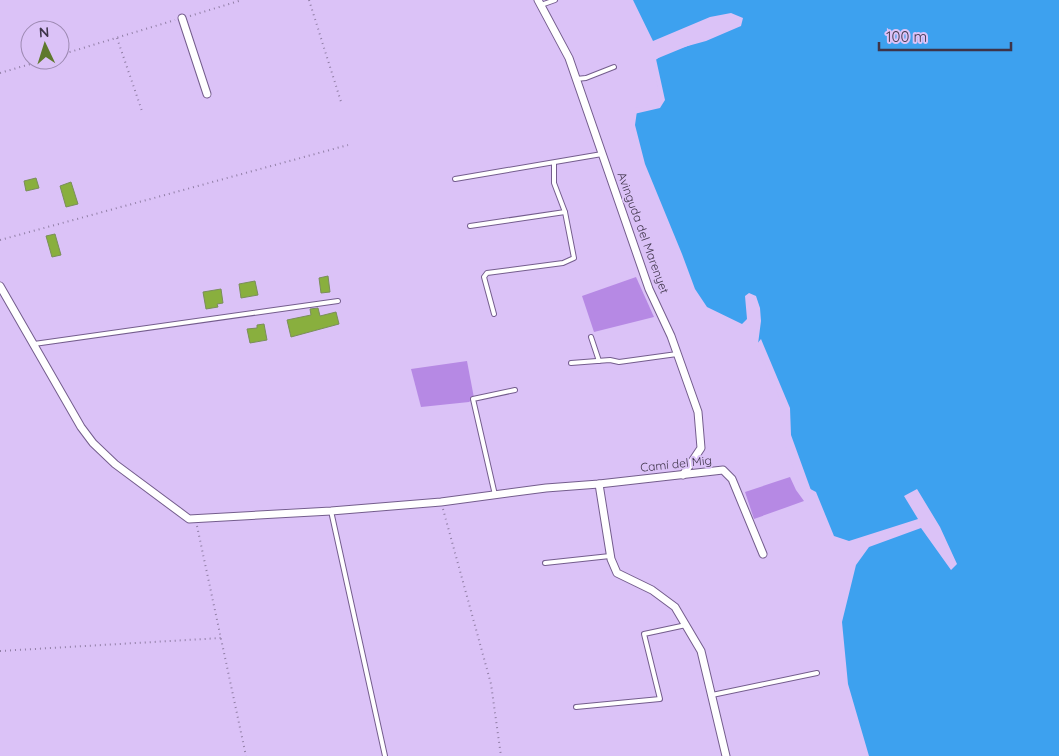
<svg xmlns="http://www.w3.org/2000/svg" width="1059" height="756" viewBox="0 0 1059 756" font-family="Quicksand,sans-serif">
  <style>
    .green { fill: #b689e4 }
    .water { fill: #3da1ef }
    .pier { fill: #dbc2f7 }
    .building { fill: #89af3e; stroke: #7a8e5b }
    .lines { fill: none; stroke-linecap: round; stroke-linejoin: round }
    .lane-casing { stroke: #745d8d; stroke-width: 6 }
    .street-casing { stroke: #745d8d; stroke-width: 9 }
    .path { stroke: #917fa6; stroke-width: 2; stroke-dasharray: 1 4; stroke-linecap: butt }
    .lane { stroke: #fff; stroke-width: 4 }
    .street { stroke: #fff; stroke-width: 7 }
    .labels { text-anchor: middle; stroke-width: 4; stroke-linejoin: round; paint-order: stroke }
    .street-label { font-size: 12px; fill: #3e3449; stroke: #dbc2f7 }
  </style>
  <rect width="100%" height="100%" fill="#dbc2f7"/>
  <g class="green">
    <path d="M636,277L654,317L594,332L582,296Z"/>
    <path d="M467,361L474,398L469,402L421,407L411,369Z"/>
    <path d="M790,477L796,490L804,501L754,519L745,492Z"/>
  </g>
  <path class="water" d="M633,0H1059V756H869L848,684L842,622L856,565L869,547L921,528L951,570L957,564L940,527L917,489L904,496L918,519L849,541L834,536L816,492L801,484L783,434L786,408L758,344L761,321L760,308L756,296L749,293L745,296L747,319L742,324L707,307L695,289L682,254L645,164L635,125L637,111L661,102L653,62L666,52L706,41L741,26L743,18L731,13L710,17L653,41Z"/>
  <g class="pier">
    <path d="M707,38L656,59L665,100L660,108L634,114L635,108L659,101L657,85L650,61L665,50Z"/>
    <path d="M761,339L790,408L791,435L812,493L800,486L787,451L781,430L784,408L756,345Z"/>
  </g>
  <g class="building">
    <path d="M36,178L39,188L26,191L24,181Z"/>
    <path d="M71,182L78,204L66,207L60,186Z"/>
    <path d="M55,234L61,255L52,257L46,236Z"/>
    <path d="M328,276L330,292L321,293L319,278Z"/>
    <path d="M255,281L258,295L241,298L239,284Z"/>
    <path d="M221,289L223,303L217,304L218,307L206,309L203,292Z"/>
    <path d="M318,308L320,316L336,312L339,324L291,337L287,320L311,315L310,309Z"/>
    <path d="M264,324L267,340L250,343L247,329L257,328V325Z"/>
  </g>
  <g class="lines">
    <defs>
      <g id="lane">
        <path d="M541,5L555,0"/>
        <path d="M576,79L586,78L614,67"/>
        <path d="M455,179L602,154"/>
        <path d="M470,226L565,212"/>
        <path d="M494,314L484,277L487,273L563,263L574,258L565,212L554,183V163"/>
        <path d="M591,337L599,361"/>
        <path d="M34,344L338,301"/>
        <path d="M571,363L610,360L619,362L677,354"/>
        <path d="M495,495L473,399L515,390"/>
        <path d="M331,511L385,756"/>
        <path d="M545,563L610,556"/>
        <path d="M712,695L817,673"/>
        <path d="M576,707L660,699L644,634L686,625"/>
      </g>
      <g id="street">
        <path d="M538,0L569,58L649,289L671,336L698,412L701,448L683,475"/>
        <path d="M182,18L207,94"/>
        <path d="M0,286L81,427L93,443L115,464L189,519L331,511L441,502L546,488L599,484L723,470L732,479L763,554"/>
        <path d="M599,484L611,559L617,573L652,590L675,607L701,651L726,756"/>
      </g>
    </defs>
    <use href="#lane" class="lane-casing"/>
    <use href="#street" class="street-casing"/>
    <g class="path">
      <path d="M309,0L342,105"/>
      <path d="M190,16L242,0"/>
      <path d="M117,38L142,111"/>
      <path d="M60,55L175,20"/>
      <path d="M0,73L44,60"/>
      <path d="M0,240L348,145"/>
      <path d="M443,509L491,684L501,756"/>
      <path d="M197,526L246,756"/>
      <path d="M0,651L221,638"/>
    </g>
    <use href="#lane" class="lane"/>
    <use href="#street" class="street"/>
  </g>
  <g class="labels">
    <g class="street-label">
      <text transform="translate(643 233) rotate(70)" y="4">Avinguda del Marenyet</text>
      <text transform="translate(676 464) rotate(-6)" y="4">Camí del Mig</text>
    </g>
  </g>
  <g transform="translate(45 45) rotate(356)"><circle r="24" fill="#dbc2f7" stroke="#9c89b1"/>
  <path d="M0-4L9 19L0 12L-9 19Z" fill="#5f792d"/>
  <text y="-8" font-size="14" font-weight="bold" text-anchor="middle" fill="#3e3449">N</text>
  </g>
  <path d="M879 42v8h132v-8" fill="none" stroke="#3e3449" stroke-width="2.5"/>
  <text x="886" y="42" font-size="15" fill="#3e3449" stroke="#dbc2f7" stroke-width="4" paint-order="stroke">100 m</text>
</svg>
